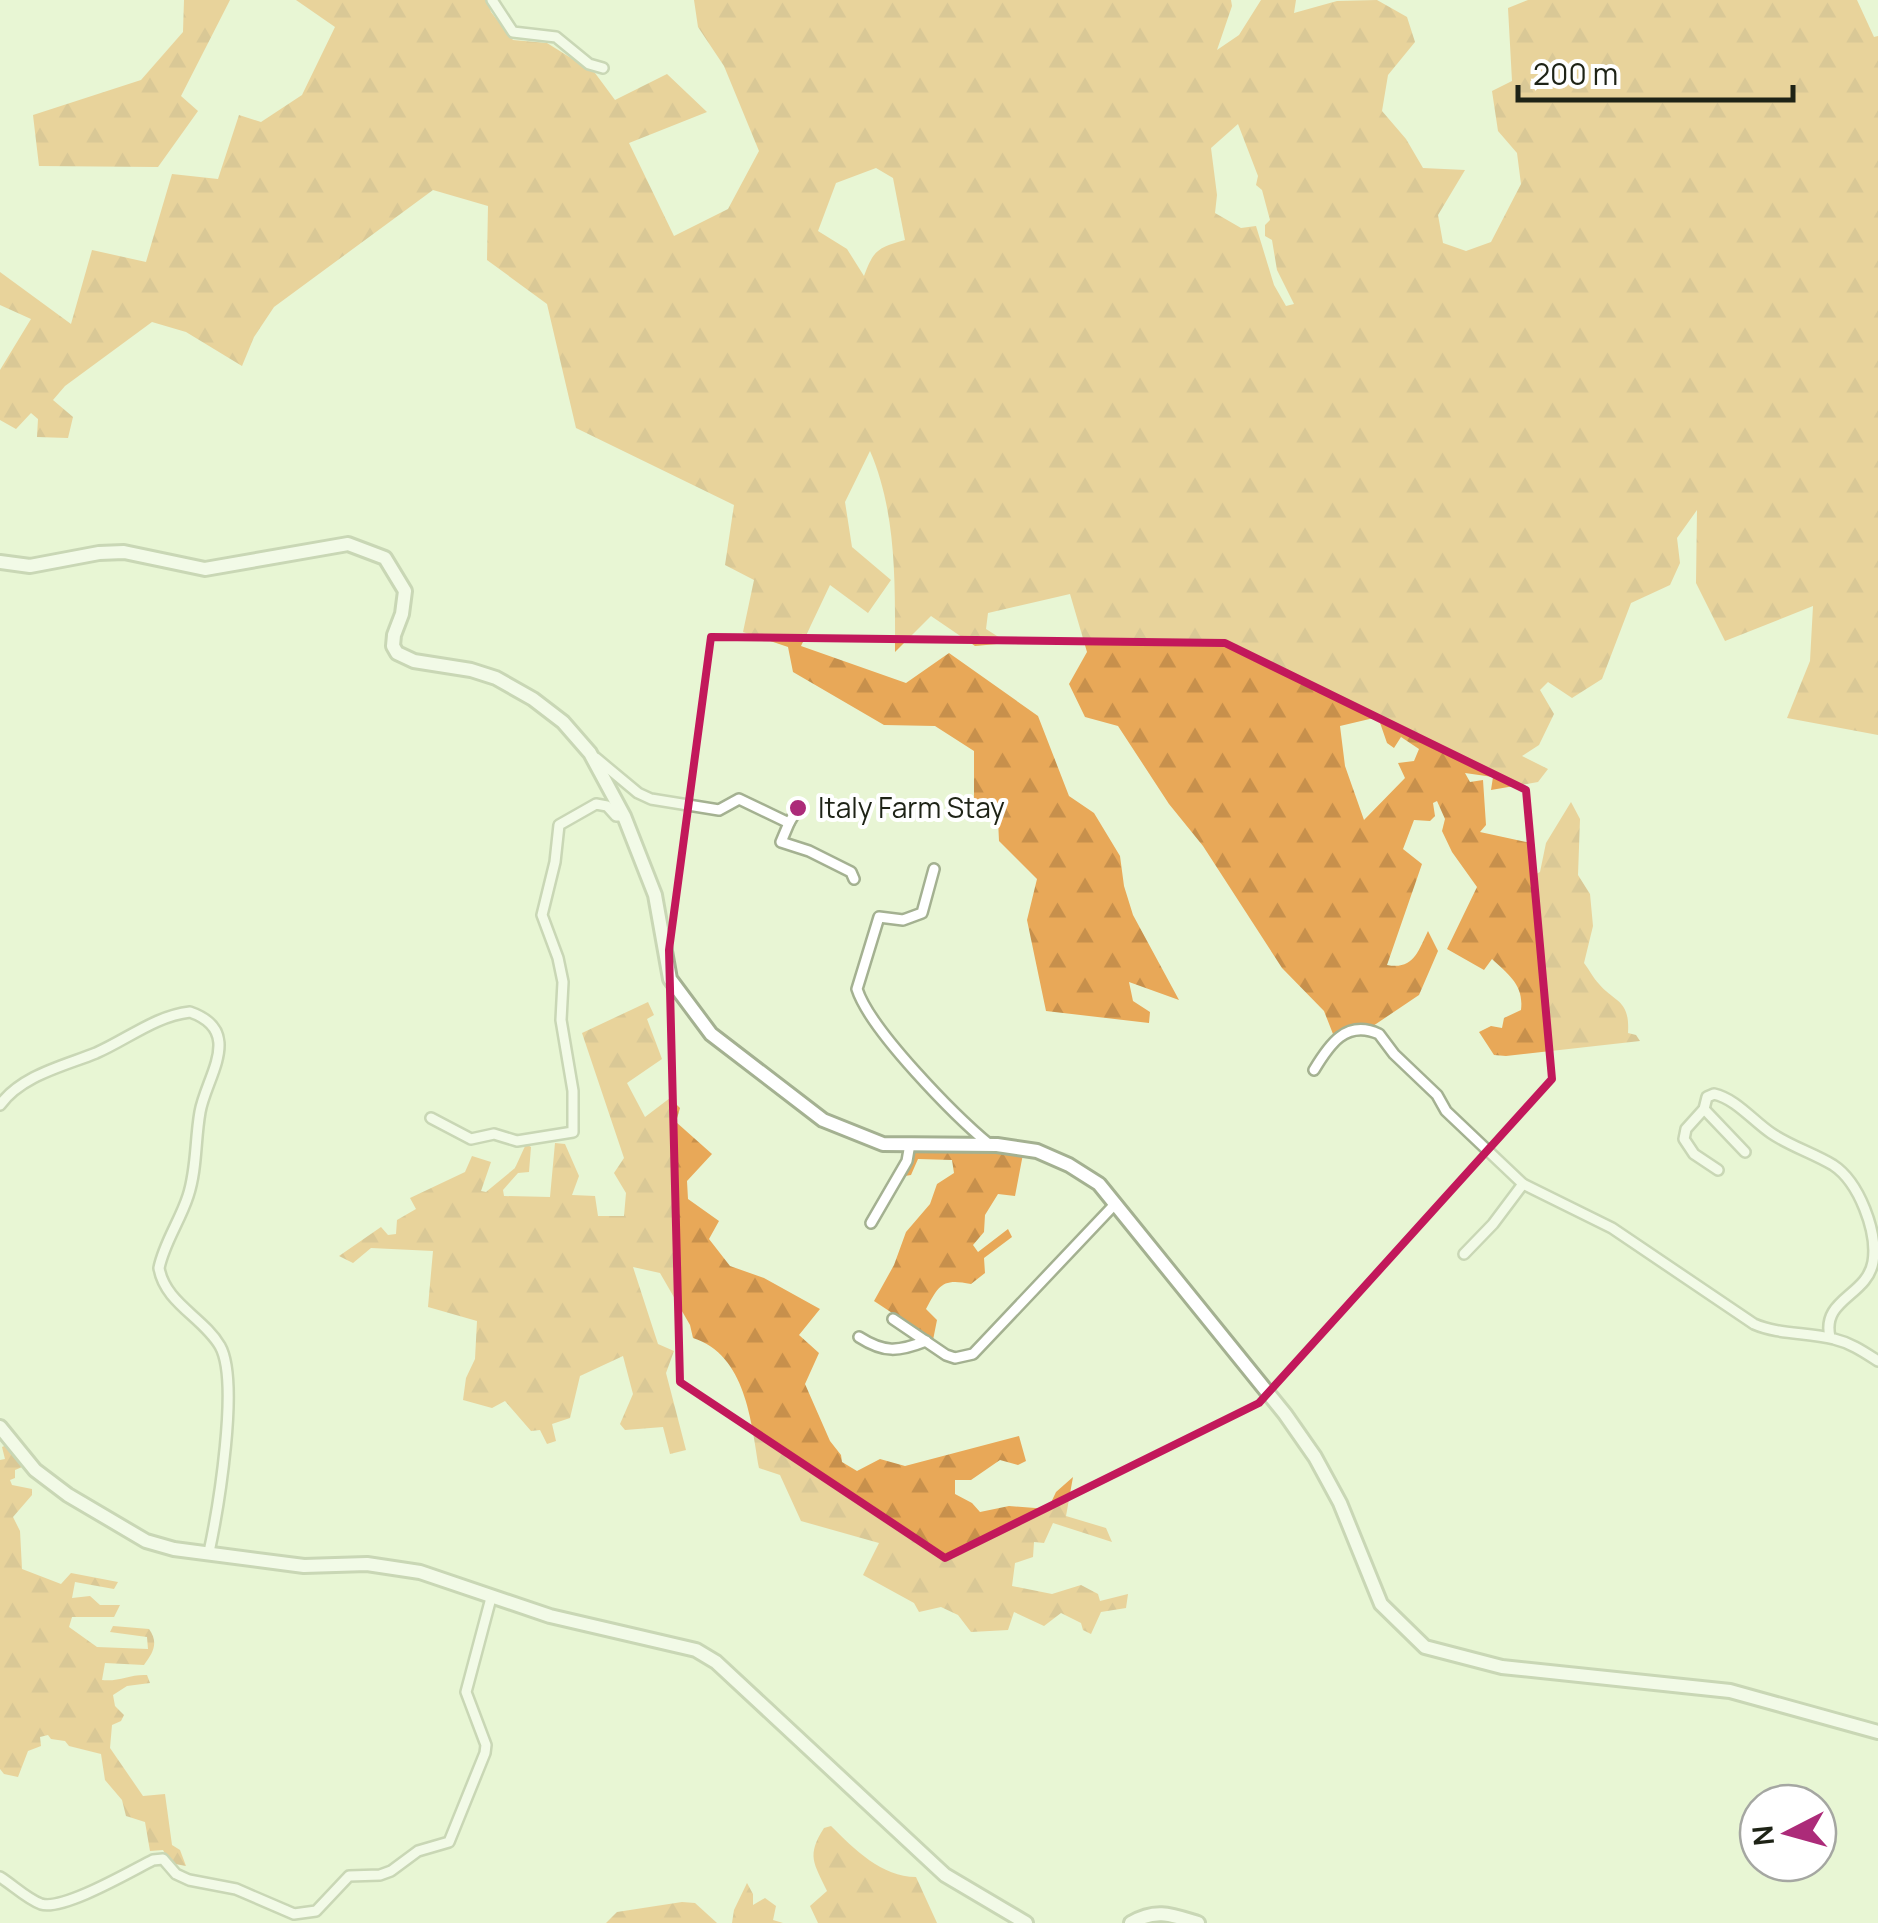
<svg xmlns="http://www.w3.org/2000/svg" width="1878" height="1923" viewBox="0 0 1878 1923" font-family="Manrope,sans-serif">
  <style>
    .forest { fill: url(#forest-firs); fill-rule: evenodd }
    .lines { fill: none; stroke-linecap: round; stroke-linejoin: round }
    .street-casing { stroke: #a4b191; stroke-width: 14 }
    .secondary-casing { stroke: #a4b191; stroke-width: 18 }
    .street { stroke: #fff; stroke-width: 9 }
    .secondary { stroke: #fff; stroke-width: 12 }
    .marked { fill: none; stroke: #c2185b; stroke-width: 8; stroke-linejoin: round }
    .poi-dot { fill: #ac2b79; stroke: #fff; stroke-width: 4 }
    .labels { text-anchor: middle; stroke-width: 8; stroke-linejoin: round; paint-order: stroke }
    .poi-label { font-size: 28px; fill: #1e2316; stroke: #fff; text-anchor: start }
  </style>
  <defs>
    <pattern id="forest-firs" width="22" height="20" patternUnits="userSpaceOnUse" patternTransform="scale(2.5)"><rect width="22" height="20" fill="#e8a858"/><path d="M5 1l3.5 6h-7zM16 11l3.5 6h-7z" fill="#c7904c"/></pattern>
  </defs>
  <rect width="100%" height="100%" fill="#e8f5d4"/>
  <g class="forest">
    <path d="M184,0H230L181,96L198,111L158,167L39,166L33,115L141,80L183,32Z"/>
    <path d="M296,0H487L491,12L513,40L547,43L595,73L615,100L667,74L707,112L629,143L674,236L728,209L759,151L724,66L698,27L694,0H1231L1232,6L1217,50L1239,35L1261,0H1296L1294,13L1337,1L1377,0L1407,17L1415,42L1388,75L1382,111L1406,139L1423,168L1465,170L1438,215L1443,243L1466,251L1491,242L1521,184L1517,153L1498,131L1492,91L1512,81L1508,8L1528,0H1857L1874,37L1878,36V735L1787,718L1810,661L1813,606L1725,641L1696,583L1697,510L1677,538L1680,563L1670,585L1631,603L1602,679L1572,698L1548,682L1540,690L1554,714L1539,745L1522,756L1548,769L1538,782L1491,790L1493,777L1465,773L1470,782L1483,780L1486,825L1480,832L1535,844L1530,877L1540,872L1546,843L1571,802L1580,819L1578,875L1590,894L1593,926L1584,963C1589,969 1593,978 1599,984C1615,1003 1630,999 1628,1033L1636,1035L1640,1041L1506,1056L1494,1055L1479,1032L1491,1026L1502,1028L1504,1018L1521,1010C1524,985 1509,975 1492,959L1484,970L1447,949L1477,887L1452,852L1442,831L1445,819L1437,801L1433,803L1435,816L1430,821L1414,820L1403,849L1422,864L1387,965C1413,970 1418,952 1428,931L1438,951L1419,995L1373,1026L1333,1034L1324,1011L1282,968L1203,846L1169,804L1118,726L1085,717L1069,684L1087,652L1070,594L988,613L986,629L1008,643L975,646L931,616L895,652C895,585 897,513 870,451L845,502L852,547L891,580L868,613L830,585L801,646L906,683L949,653L1038,716L1069,796L1094,813L1120,856L1124,886L1133,915L1179,1000L1129,982L1133,1001L1150,1012L1149,1023L1046,1011L1027,920L1037,879L999,841L998,820L974,804V751L935,726L884,725L793,672L788,647L743,632L754,580L725,565L734,505L576,428L547,304L487,260L488,206L433,190L274,307L254,337L242,366L186,332L152,322L65,386L53,400L73,417L68,438L37,437L38,419L31,413L16,429L0,420V370L31,319L0,305V272L71,324L92,250L146,262L172,174L218,179L239,115L261,122L302,95L335,27ZM1238,124L1258,176L1256,185L1262,190L1270,220L1265,225V236L1272,240L1277,270L1294,304L1286,306L1274,285L1256,226L1241,228L1215,213L1217,195L1211,148ZM876,168L893,178L905,240C878,248 874,249 864,276L847,249L818,231L836,183ZM1378,717L1387,743L1394,748L1401,737L1419,749L1414,761L1398,763L1405,778L1364,820L1345,766L1340,726Z"/>
    <path d="M648,1002L654,1015L647,1019L662,1059L627,1083L645,1117L670,1098L680,1108L676,1122L712,1154L687,1181L688,1199L719,1221L709,1239L730,1266L764,1278L820,1309L799,1335L819,1353L805,1384L830,1441L841,1455L842,1462L857,1471L880,1459L905,1466L1019,1436L1026,1461L1018,1465L1000,1460L971,1480H955V1494L972,1503L980,1512L1009,1506L1048,1509L1056,1492L1073,1477L1066,1516L1106,1528L1112,1542L1053,1523L1044,1543L1034,1542L1033,1557L1015,1563L1012,1586L1052,1594L1081,1585L1098,1594L1100,1601L1128,1594L1126,1608L1101,1612L1091,1634L1083,1630L1081,1623L1061,1613L1044,1626L1014,1612L1008,1630L971,1632L958,1615L941,1607L919,1612L914,1603L863,1575L879,1543L801,1521L780,1475L759,1468C751,1421 746,1355 693,1338L690,1325L660,1273L633,1267L658,1344L674,1351L666,1373L686,1450L670,1454L663,1427L625,1430L620,1424L633,1394L623,1356L580,1376L570,1418L552,1424L556,1441L547,1444L540,1430L531,1431L505,1401L492,1408L463,1400L466,1378L475,1359L477,1321L428,1307L433,1251L371,1248L353,1263L339,1256L381,1227L388,1235L396,1234L397,1220L416,1209L410,1198L465,1172L472,1156L491,1162L481,1191L486,1192L515,1168L526,1144L531,1147L529,1172L518,1173L503,1190L504,1196L550,1197L555,1143L565,1144L579,1176L572,1195L595,1196L598,1216H624L626,1193L614,1173L624,1158L582,1033Z"/>
    <path d="M914,1148L994,1150L1023,1154L1015,1196L998,1194L985,1215L984,1232L973,1245L978,1252L1008,1229L1012,1237L984,1258L985,1273L971,1284C942,1278 939,1285 926,1309L937,1320L933,1340L874,1301L894,1265L906,1232L930,1204L937,1184L954,1173L952,1160L918,1159L911,1175L905,1176Z"/>
    <path d="M9,1444L27,1465L15,1470V1478L10,1480L12,1485L32,1489V1495L13,1517L20,1531L22,1569L61,1584L71,1573L118,1582L114,1589L75,1582L72,1598L90,1596L100,1605H120L114,1617H72L69,1627L97,1647L148,1649L147,1637L110,1632L113,1626L149,1629C159,1643 153,1653 144,1665L105,1663L102,1680C119,1682 130,1674 147,1675L150,1683L127,1686L113,1695L115,1706L124,1715L121,1721L112,1725L110,1748L143,1796L165,1794L172,1845L180,1850L186,1866L170,1863L163,1850L150,1851L145,1822L126,1816L122,1800L105,1780L101,1754L69,1746L65,1741L51,1739L48,1735L40,1737L41,1746L28,1751L18,1777L4,1774L0,1769V1460L5,1459L2,1447Z"/>
    <path d="M831,1826C854,1849 882,1877 916,1877L937,1923H818L810,1906L827,1891C814,1863 806,1856 824,1828Z"/>
    <path d="M747,1883L753,1894V1905L765,1898L776,1906L773,1920L783,1923H732L734,1910Z"/>
    <path d="M682,1902L695,1903L717,1923H606L617,1912Z"/>
  </g>
  <g class="lines">
    <defs>
      <g id="street">
        <path d="M492,0L513,32L556,37L589,64L603,68"/>
        <path d="M596,758L638,793L651,799L719,810L739,799L789,823L781,842L809,851L851,872L854,879"/>
        <path d="M789,823L798,808"/>
        <path d="M934,869L922,913L903,920L879,917L857,989C870,1030 955,1116 990,1145"/>
        <path d="M1314,1070C1329,1045 1346,1019 1379,1034L1394,1054L1437,1095L1446,1111L1523,1184L1612,1228L1754,1324C1779,1335 1808,1332 1834,1339C1851,1343 1864,1352 1878,1361"/>
        <path d="M0,1105C22,1075 64,1066 96,1053C128,1039 155,1016 190,1012C245,1031 206,1077 200,1112C195,1140 197,1169 188,1196C180,1221 164,1243 159,1268C165,1303 203,1317 220,1346C240,1381 218,1510 209,1552"/>
        <path d="M1704,1109L1745,1152"/>
        <path d="M431,1118L471,1139L494,1134L517,1141L573,1132V1091L561,1020L563,982L558,958L542,915L555,862L559,825L596,804L607,806L616,816H624"/>
        <path d="M1718,1170L1694,1154L1684,1139L1686,1129L1704,1109L1707,1097L1714,1094C1736,1099 1752,1120 1771,1133C1790,1146 1813,1153 1833,1165C1859,1182 1878,1232 1873,1262C1867,1296 1821,1299 1830,1337"/>
        <path d="M871,1223L907,1161L910,1144"/>
        <path d="M1464,1254L1493,1224L1523,1184"/>
        <path d="M893,1319L946,1355L955,1358L973,1354L1116,1203"/>
        <path d="M859,1337C884,1353 898,1352 926,1341"/>
        <path d="M0,1877C13,1885 27,1899 41,1904C63,1911 131,1871 153,1860L163,1859L176,1874L189,1880L236,1889L294,1914L316,1911L349,1876L380,1875L391,1871L418,1851L449,1842L485,1753L486,1745L466,1692L491,1598"/>
      </g>
      <g id="secondary">
        <path d="M0,562L30,566L99,553L124,552L205,569L348,544L385,558L405,591L402,614L394,635L393,646L397,653L414,661L471,670L496,678L533,699L563,722L590,753L624,816L655,895L670,979L711,1034L823,1120L883,1144L997,1145L1037,1151L1069,1165L1099,1184L1285,1414L1315,1457L1340,1503L1381,1604L1425,1647L1502,1667L1730,1691L1878,1732"/>
        <path d="M0,1427L35,1470L68,1495L146,1541L174,1549L304,1566L367,1564L420,1572L550,1616L696,1650L716,1662L945,1875L1026,1923"/>
        <path d="M1131,1923C1156,1908 1172,1915 1198,1923"/>
      </g>
    </defs>
    <use href="#street" class="street-casing"/>
    <use href="#secondary" class="secondary-casing"/>
    <use href="#street" class="street"/>
    <use href="#secondary" class="secondary"/>
  </g>
  <path d="M0 0H1878V1923H0ZM711,637L1225,643L1526,790L1552,1079L1259,1403L945,1558L680,1382L669,950Z" fill="#e8f5d4" fill-opacity=".55" fill-rule="evenodd"/>
  <path class="marked" d="M711,637L1225,643L1526,790L1552,1079L1259,1403L945,1558L680,1382L669,950Z"/>
  <circle class="poi-dot" cx="798" cy="808" r="10"/>
  <g class="labels">
    <g class="poi-label">
      <text x="818" y="818">Italy Farm Stay</text>
    </g>
  </g>
  <g transform="translate(1788 1833) rotate(264)"><circle r="48" fill="#ffffff" stroke="#a5a7a2" stroke-width="2.5"/>
  <path d="M0-8L18 38L0 25L-18 38Z" fill="#ac2b79"/>
  <text y="-15" font-size="28" font-weight="bold" text-anchor="middle" fill="#1e2316">N</text>
  </g>
  <path d="M1518 85v15h275v-15" fill="none" stroke="#1e2316" stroke-width="5"/>
  <text x="1533" y="85" font-size="30" fill="#1e2316" stroke="#ffffff" stroke-width="8" paint-order="stroke">200 m</text>
</svg>
